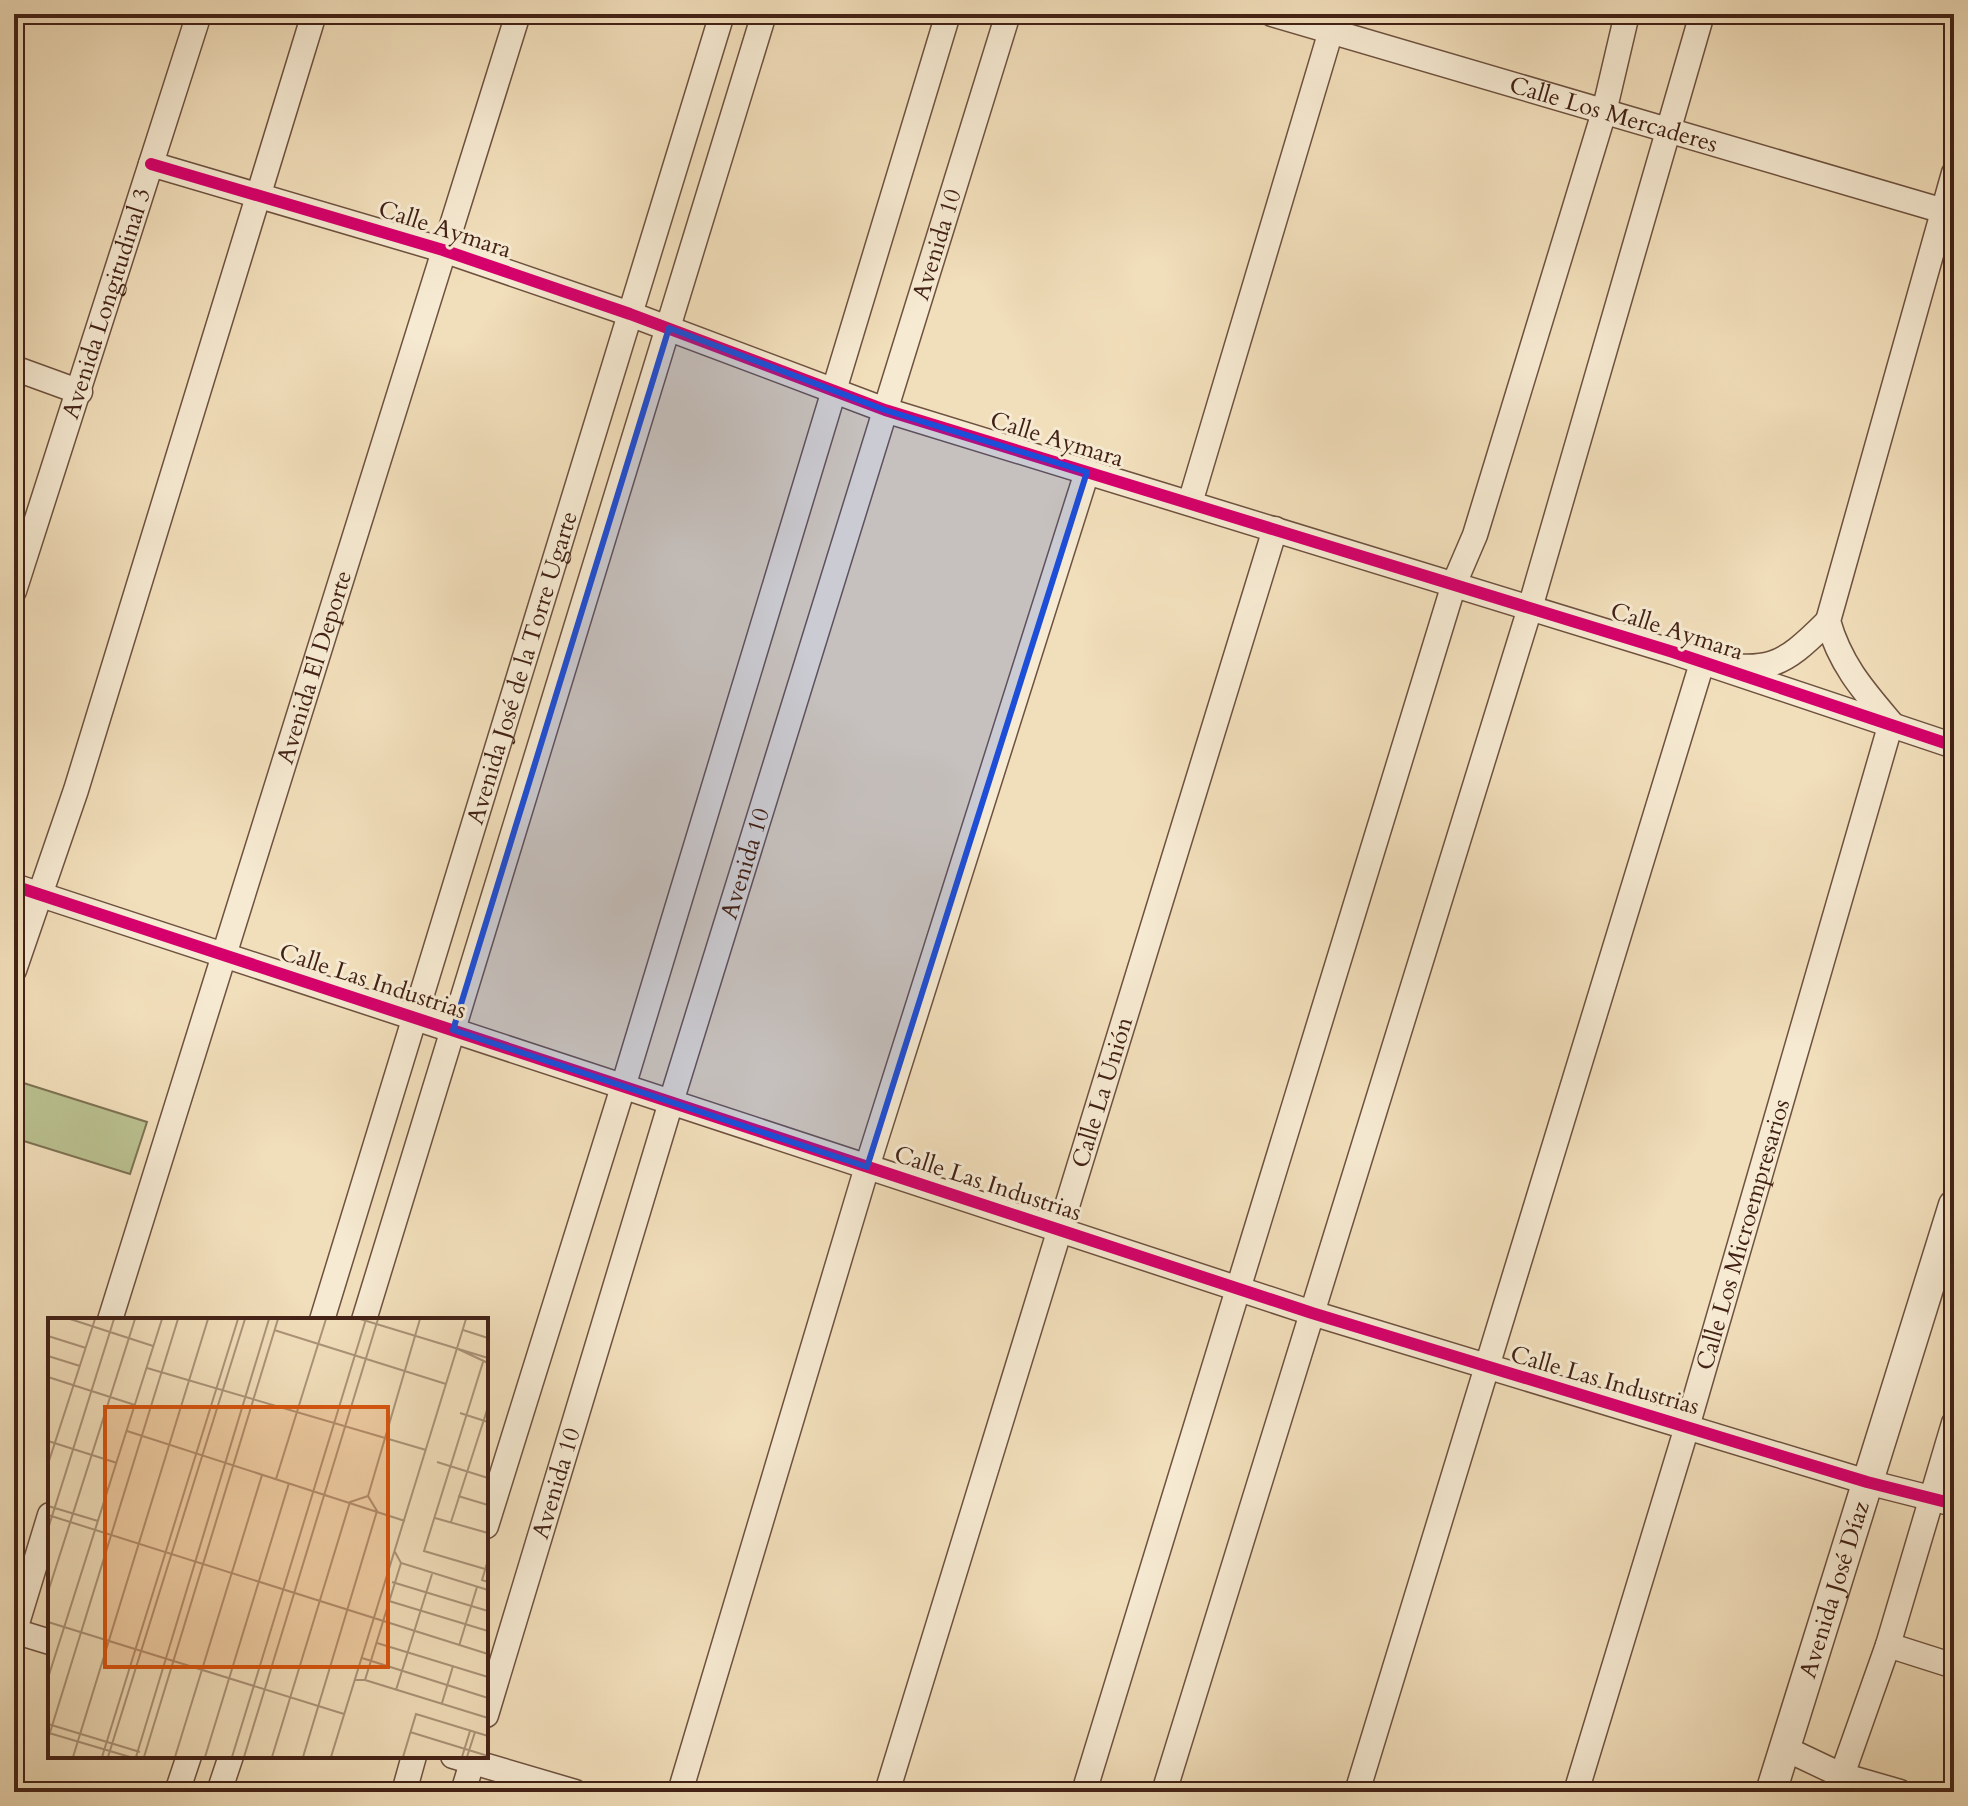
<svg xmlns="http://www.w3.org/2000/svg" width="1968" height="1806" viewBox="0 0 1968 1806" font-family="Cardo,serif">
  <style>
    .green { fill: #bac190; stroke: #7e7253; stroke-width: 2 }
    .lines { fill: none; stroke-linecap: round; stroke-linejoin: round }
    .minor-casing { stroke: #6e513f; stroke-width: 27 }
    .tertiary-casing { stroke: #6e513f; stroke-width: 33 }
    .minor { stroke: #f6ead2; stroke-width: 24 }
    .tertiary { stroke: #f6ead2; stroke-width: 30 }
    .cycleway-casing { stroke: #f6ead2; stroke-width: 17 }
    .cycleway { stroke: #d6006c; stroke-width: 12 }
    .marked { fill: #1d4ed8; fill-opacity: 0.2; stroke: #1d4ed8; stroke-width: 6; stroke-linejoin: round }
    .labels { text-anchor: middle; stroke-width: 6; stroke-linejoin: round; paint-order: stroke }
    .street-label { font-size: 24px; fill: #432216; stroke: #f6ead2 }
    .inset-road { fill: none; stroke: #ab9378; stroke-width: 2 }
    .view { fill: #d8540d; fill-opacity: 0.15; stroke: #d8540d; stroke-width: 4 }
    .inset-edge { fill: none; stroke: #432216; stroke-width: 4 }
  </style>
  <rect width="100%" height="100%" fill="#f1deba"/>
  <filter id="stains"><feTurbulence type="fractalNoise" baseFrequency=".0025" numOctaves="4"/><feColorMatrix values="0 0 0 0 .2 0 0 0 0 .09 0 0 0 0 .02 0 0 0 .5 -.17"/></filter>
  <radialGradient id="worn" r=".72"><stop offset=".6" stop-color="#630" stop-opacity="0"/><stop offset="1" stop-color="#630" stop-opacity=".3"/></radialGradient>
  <path class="green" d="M14,1080L147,1122L130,1174L14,1138Z"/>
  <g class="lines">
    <defs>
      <g id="minor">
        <path id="s1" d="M1272,14L1954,214"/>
        <path d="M151,164L443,250L630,314L885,410L1673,652L1954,746"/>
        <path d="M14,368L80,392"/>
        <path d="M1190,503L1336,14"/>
        <path id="s2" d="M14,591L199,14"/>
        <path d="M14,886L1312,1313L1867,1482L1954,1504"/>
        <path d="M14,970L76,790L314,14"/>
        <path id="s3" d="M110,1320L518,14"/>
        <path id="s4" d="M322,1320L722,14"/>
        <path d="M364,1320L764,14"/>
        <path d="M486,1526L623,1087L948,14"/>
        <path d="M14,1631L50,1642"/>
        <path d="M14,1633L50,1515"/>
        <path d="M1888,1645L1954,1666"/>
        <path id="s5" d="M486,1715L671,1102L1008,14"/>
        <path d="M1784,1748L1841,1775L1900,1792"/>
        <path d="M453,1756L575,1792"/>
        <path d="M177,1792L189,1756"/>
        <path d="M219,1792L231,1756"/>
        <path d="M404,1792L414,1756"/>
        <path d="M463,1792L474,1756"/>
        <path d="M680,1792L867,1167L1087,472"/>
        <path id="s6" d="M887,1792L1275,529"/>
        <path d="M1084,1792L1454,584L1475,535L1604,112L1627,14"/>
        <path d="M1164,1792L1530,608L1702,14"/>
        <path d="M1357,1792L1702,663C1770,671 1779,670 1828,621"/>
        <path id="s7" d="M1576,1792L1687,1427L1891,723C1863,690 1840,664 1828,621L1954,173"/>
        <path d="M1836,1792L1888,1645L1954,1423"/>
      </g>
      <g id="tertiary">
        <path id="s8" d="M1771,1792L1954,1205"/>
      </g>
    </defs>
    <use href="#minor" class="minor-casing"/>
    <use href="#tertiary" class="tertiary-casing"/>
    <use href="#minor" class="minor"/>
    <use href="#tertiary" class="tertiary"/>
    <defs>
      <g id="cycleway">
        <path d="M151,164L443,250L630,314L885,410L1673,652L1954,746"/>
        <path d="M14,886L1312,1313L1867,1482L1954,1504"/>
      </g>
    </defs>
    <use href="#cycleway" class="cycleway-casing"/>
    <use href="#cycleway" class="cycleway"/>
  </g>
  <path class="marked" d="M669,328L885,410L1087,472L867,1167L453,1030Z"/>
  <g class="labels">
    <g class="street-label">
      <text dy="8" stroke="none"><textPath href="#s1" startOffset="356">Calle Los Mercaderes</textPath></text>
      <text transform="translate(445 229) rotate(18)" y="8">Calle Aymara</text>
      <text dy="8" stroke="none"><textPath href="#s5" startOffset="1538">Avenida 10</textPath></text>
      <text dy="8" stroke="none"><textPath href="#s2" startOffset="302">Avenida Longitudinal 3</textPath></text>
      <text transform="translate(1057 439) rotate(17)" y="8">Calle Aymara</text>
      <text transform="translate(1677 631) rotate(18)" y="8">Calle Aymara</text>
      <text dy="8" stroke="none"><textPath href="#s3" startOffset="684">Avenida El Deporte</textPath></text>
      <text dy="8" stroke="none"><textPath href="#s4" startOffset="682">Avenida José de la Torre Ugarte</textPath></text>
      <text dy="8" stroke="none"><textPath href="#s5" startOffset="890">Avenida 10</textPath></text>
      <text transform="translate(373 981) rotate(18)" y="8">Calle Las Industrias</text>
      <text dy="8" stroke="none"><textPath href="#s6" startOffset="732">Calle La Unión</textPath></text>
      <text transform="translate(988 1183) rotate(18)" y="8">Calle Las Industrias</text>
      <text dy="8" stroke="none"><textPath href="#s7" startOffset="582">Calle Los Microempresarios</textPath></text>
      <text transform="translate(1605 1380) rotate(16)" y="8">Calle Las Industrias</text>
      <text dy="8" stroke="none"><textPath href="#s5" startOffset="242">Avenida 10</textPath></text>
      <text dy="8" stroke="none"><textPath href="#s8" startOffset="212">Avenida José Díaz</textPath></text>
    </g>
  </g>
  <g transform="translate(48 1318)">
    <rect width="440" height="440" fill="#f1deba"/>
    <path class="inset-road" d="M22,1L105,28M312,1L440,40M226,12L398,66M415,12L440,20M0,18L38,30M410,31L440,45M0,38L32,48M435,44L376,233L437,251M99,50L378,132M0,59L87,87M412,95L440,104M79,113L357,203M0,123L69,145M389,144L440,160M0,146L47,1M228,161L278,1M410,178L440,187M0,188L50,203M0,197L440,336M387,200L440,215M403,204L440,89M0,211L66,1M347,234L353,245L440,272M440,242L434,262L440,264M344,264L440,293M0,274L87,1M341,283L440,313M0,304L296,396M329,325L440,359M411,328L429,269M314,340L440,380M0,360L114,1M307,362H317L353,245M317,362L440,400M348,372L384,256M394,385L405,348M0,406L92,434M362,414L440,438M1,415L82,439M0,421L130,1M25,439L160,1M54,439L190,1M60,439L197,1M88,439L221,1M96,439L230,1M127,439L214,157M157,439L241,165M184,439L318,1M196,439L330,1M224,439L302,184L320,178M255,439L329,193L320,178L372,1M283,439L418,1M355,439L368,396L440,418M414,439L422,413M419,439L427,414"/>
    <path class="view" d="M57,89H340V349H57Z"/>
    <rect width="440" height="440" class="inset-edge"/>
  </g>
  <rect width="1968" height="1806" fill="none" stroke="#f1deba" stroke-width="48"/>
  <rect x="16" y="16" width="1936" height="1774" fill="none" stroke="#432216" stroke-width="4"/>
  <rect x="24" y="24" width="1920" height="1758" fill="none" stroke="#432216" stroke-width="2"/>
  <rect width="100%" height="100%" filter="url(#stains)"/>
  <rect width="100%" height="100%" fill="url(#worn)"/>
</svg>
